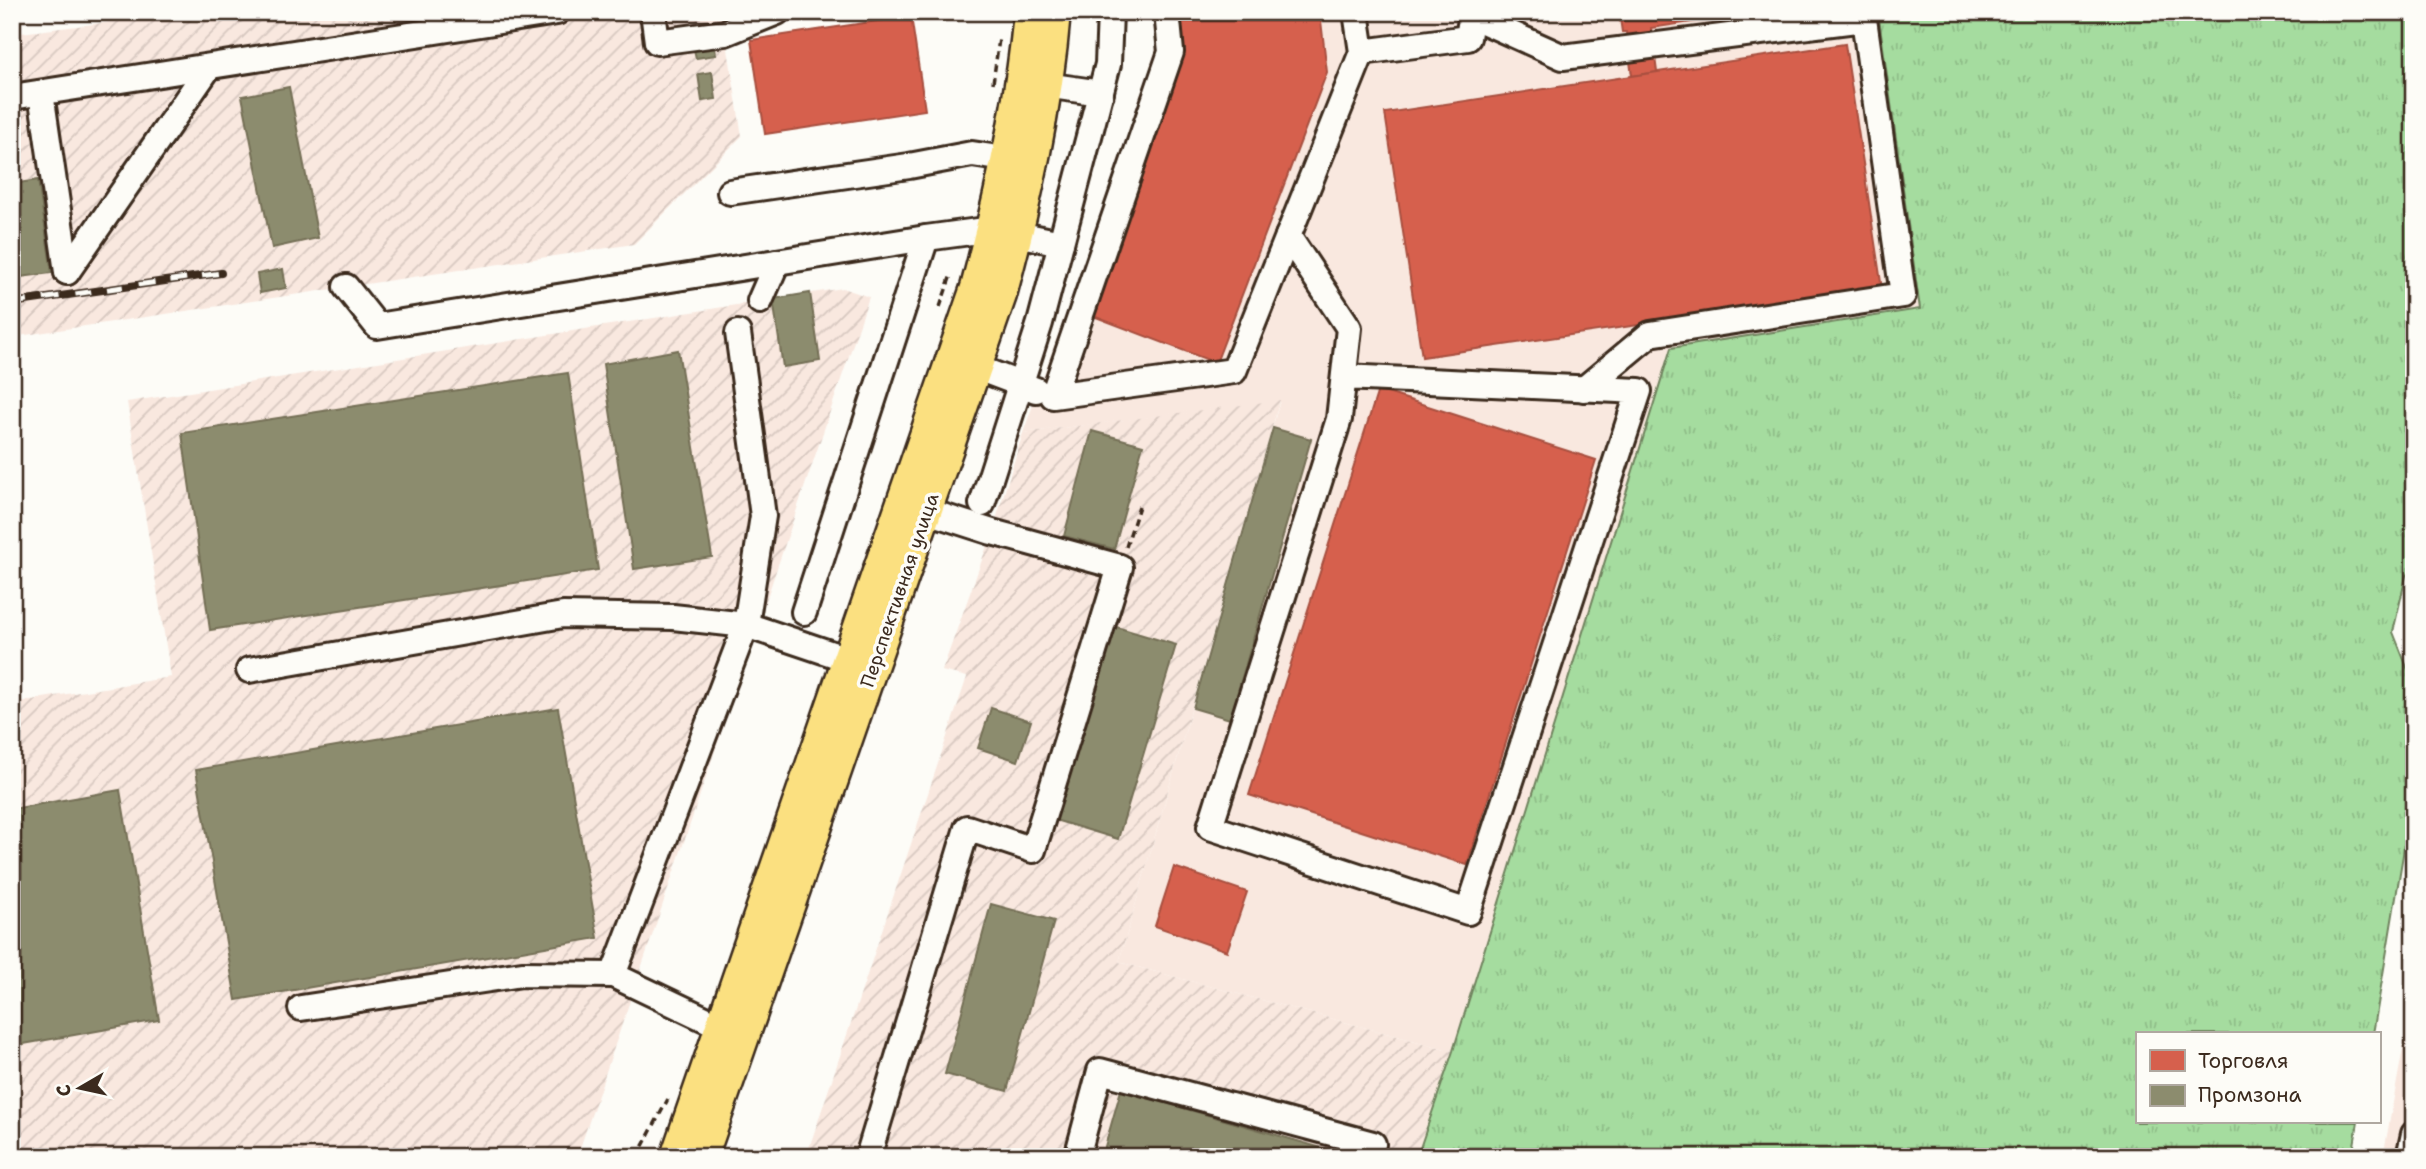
<svg xmlns="http://www.w3.org/2000/svg" width="2426" height="1169" viewBox="0 0 2426 1169" font-family="'Shantell Sans',sans-serif">
  <style>
    .built { fill: #f9e8df }
    .industrial { fill: url(#industrial-furrows) }
    .grass { fill: url(#grass-tufts); stroke: #70835e; stroke-width: 2 }
    .shops { fill: #d6604d; stroke: #a8503f; stroke-width: 2 }
    .industry { fill: #8c8c6e; stroke: #746f56; stroke-width: 2 }
    .lines { fill: none; stroke-linecap: round; stroke-linejoin: round }
    .minor-casing { stroke: #3b2a1e; stroke-width: 30 }
    .major-casing { stroke: #3b2a1e; stroke-width: 37 }
    .path { stroke: #3b2a1e; stroke-width: 3.5; stroke-dasharray: 7 5; stroke-linecap: butt }
    .minor { stroke: #fdfcf7; stroke-width: 24 }
    .major { stroke: #fbe080; stroke-width: 32 }
    .rail-casing { stroke: #3b2a1e; stroke-width: 8 }
    .rail { stroke: #fdfcf7; stroke-width: 5; stroke-dasharray: 16; stroke-linecap: butt }
    .labels { text-anchor: middle; stroke-width: 7; stroke-linejoin: round; paint-order: stroke }
    .street-label { font-size: 19px; fill: #3b2a1e; stroke: #fdfcf7 }
  </style>
  <defs>
    <pattern id="industrial-furrows" width="10" height="10" patternUnits="userSpaceOnUse" patternTransform="scale(1.75)"><rect width="10" height="10" fill="#f9e8df"/><path d="M-1 1l2-2M0 10L10 0M9 11l2-2" fill="none" stroke="#d6c7bf"/></pattern>
    <pattern id="grass-tufts" width="24" height="20" patternUnits="userSpaceOnUse" patternTransform="scale(1.75)"><rect width="24" height="20" fill="#a5dc9f"/><path d="M3 7l-1-3M5 7V3M7 7l1-3M15 17l-1-3M17 17v-4M19 17l1-3" fill="none" stroke="#8fbd88"/></pattern>
  </defs>
  <rect width="100%" height="100%" fill="#fdfcf7"/>
  <filter id="ink" filterUnits="userSpaceOnUse"><feTurbulence type="fractalNoise" baseFrequency=".0143" numOctaves="2"/><feDisplacementMap in="SourceGraphic" scale="14" xChannelSelector="R" yChannelSelector="G"/><feConvolveMatrix kernelMatrix="1 2 1 2 8 2 1 2 1" color-interpolation-filters="sRGB"/></filter>
  <g filter="url(#ink)">
    <g class="built">
      <path d="M1158,12H1878L1921,309L1671,349L1453,1051L1119,962L1280,401L1023,433L1134,122L1161,31Z"/>
      <path d="M2414,989V1157H2383Z"/>
    </g>
    <g class="industrial">
      <path d="M190,12H722L742,136L634,244L12,337V28L21,33Z"/>
      <path d="M843,288L869,297L577,1157H12V703L171,677L127,402Z"/>
      <path d="M1280,400L1119,962L1453,1051L1417,1157H806L967,677L942,671L992,532L1023,433Z"/>
    </g>
    <path class="grass" d="M1878,12H2414V567L2406,576L2393,632L2414,685V789L2373,1034H2137V1122H2358L2352,1157H1417L1453,1051L1671,348L1920,309Z"/>
    <g class="shops">
      <path d="M1177,12H1320L1327,72L1216,363L1093,316L1182,55Z"/>
      <path d="M1619,12H1758L1651,28L1657,72L1632,76L1626,32H1622Z"/>
      <path d="M911,16L925,110L765,134L751,40Z"/>
      <path d="M1845,44L1882,289L1422,357L1385,113Z"/>
      <path d="M1378,390L1596,460L1467,865L1249,795Z"/>
      <path d="M1174,867L1247,892L1227,951L1155,926Z"/>
    </g>
    <g class="industry">
      <path d="M714,41L716,55L696,58L693,45Z"/>
      <path d="M712,72L716,99L702,101L698,74Z"/>
      <path d="M289,87L318,238L272,248L242,96Z"/>
      <path d="M38,180L52,273L12,278V184Z"/>
      <path d="M283,269L286,288L260,293L257,274Z"/>
      <path d="M810,293L820,361L783,367L773,299Z"/>
      <path d="M678,350L712,557L634,569L603,364Z"/>
      <path d="M568,373L598,570L210,630L182,433Z"/>
      <path d="M1273,428L1311,439L1230,719L1193,708Z"/>
      <path d="M1092,431L1143,445L1114,549L1064,536Z"/>
      <path d="M1113,626L1176,645L1118,839L1055,820Z"/>
      <path d="M558,708L598,938L236,1000L196,770Z"/>
      <path d="M991,708L1031,721L1018,761L978,748Z"/>
      <path d="M120,790L159,1020L12,1046V809Z"/>
      <path d="M991,904L1054,921L1007,1091L945,1074Z"/>
      <path d="M1121,1090L1342,1154V1157H1102Z"/>
    </g>
    <g class="lines">
      <defs>
        <g id="minor">
          <path d="M653,12L657,42L725,33L777,12"/>
          <path d="M1167,12L1171,52L1053,396L1234,371L1362,52L1356,12"/>
          <path d="M1472,16L1563,57L1864,19"/>
          <path d="M1362,52L1468,38L1472,12"/>
          <path d="M1045,85L1101,93"/>
          <path d="M41,93L67,272"/>
          <path d="M12,97L557,12"/>
          <path d="M730,192L909,166L972,154L1025,162"/>
          <path d="M1288,236L1349,328L1339,419L1210,827L1468,912L1639,391L1344,377"/>
          <path d="M67,272L209,67"/>
          <path d="M346,287L377,326L926,238"/>
          <path d="M760,301L777,262"/>
          <path d="M959,361L1036,390"/>
          <path d="M1584,389L1650,334L1903,295L1863,12"/>
          <path d="M982,504L1040,323L1108,64L1110,12"/>
          <path d="M804,612L926,238L993,229L1061,243"/>
          <path d="M249,670L563,615L673,617L746,625L865,665"/>
          <path d="M613,975L746,625L763,516L738,333"/>
          <path d="M301,1008L522,974L613,975L722,1027"/>
          <path d="M868,1157L967,828L1033,850L1120,567L992,532L908,505"/>
          <path d="M1077,1157L1100,1071L1373,1144L1369,1157"/>
          <path d="M2409,1157L2414,1134"/>
        </g>
        <g id="major">
          <path d="M677,1157L977,288C1001,198 1022,105 1030,12"/>
          <path d="M701,1157L1000,295C1025,202 1046,109 1054,12"/>
        </g>
      </defs>
      <use href="#minor" class="minor-casing"/>
      <use href="#major" class="major-casing"/>
      <g class="path">
        <path d="M993,83L999,39"/>
        <path d="M940,307L951,275"/>
        <path d="M1126,547L1139,506"/>
        <path d="M637,1157L668,1099"/>
      </g>
      <use href="#minor" class="minor"/>
      <use href="#major" class="major"/>
      <defs>
        <path id="rail" d="M12,303L221,273"/>
      </defs>
      <use href="#rail" class="rail-casing"/>
      <use href="#rail" class="rail"/>
    </g>
  </g>
  <g class="labels">
    <g class="street-label">
      <text transform="translate(899 590) rotate(-71)" y="7">Перспективная улица</text>
    </g>
  </g>
  <rect width="2426" height="1169" fill="none" stroke="#fdfcf7" stroke-width="42"/>
  <rect x="21" y="21" width="2384" height="1127" fill="none" stroke="#3b2a1e" stroke-width="2.5" filter="url(#ink)"/>
  <rect x="2136" y="1032" width="245" height="91" fill="#fdfcf7" stroke="#afa8a0" stroke-width="2"/>
  <rect x="2150" y="1050" width="35" height="21" fill="#d6604d" stroke="#afa8a0" stroke-width="2"/>
  <text x="2198" y="1068" font-size="21" fill="#3b2a1e">Торговля</text>
  <rect x="2150" y="1085" width="35" height="21" fill="#8c8c6e" stroke="#afa8a0" stroke-width="2"/>
  <text x="2198" y="1102" font-size="21" fill="#3b2a1e">Промзона</text>
  <g transform="translate(80 1088) rotate(261)" stroke="#fdfcf7" stroke-width="5" paint-order="stroke">
  <path d="M0-5L12 26L0 18L-12 26Z" fill="#3b2a1e"/>
  <text y="-10" font-size="19" font-weight="bold" text-anchor="middle" fill="#3b2a1e">С</text>
  </g>
</svg>
